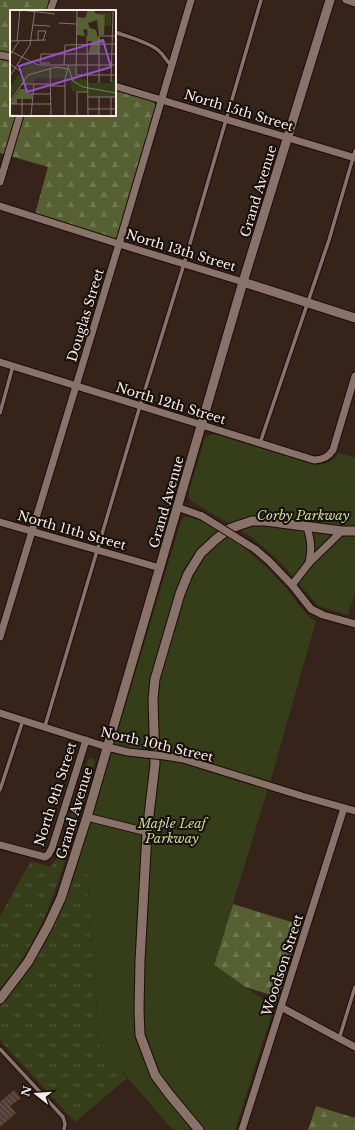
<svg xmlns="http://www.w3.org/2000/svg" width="355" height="1130" viewBox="0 0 355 1130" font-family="'Libre Baskerville',serif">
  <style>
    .grass { fill: url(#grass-tufts) }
    .forest { fill: url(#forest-firs) }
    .park { fill: #363e19 }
    .building { fill: url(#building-back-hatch) }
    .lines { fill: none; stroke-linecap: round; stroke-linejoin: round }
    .service-casing { stroke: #1d0c06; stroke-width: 5.5 }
    .minor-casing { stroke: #1d0c06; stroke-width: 9 }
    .tertiary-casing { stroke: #1d0c06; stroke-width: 11 }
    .service { stroke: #897269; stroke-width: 3.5 }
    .minor { stroke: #897269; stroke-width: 7 }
    .tertiary { stroke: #897269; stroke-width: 9 }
    .minor-bridge-casing { stroke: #1d0c06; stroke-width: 9; stroke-linecap: butt }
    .minor-bridge { stroke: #897269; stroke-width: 7 }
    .labels { text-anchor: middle; stroke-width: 4; stroke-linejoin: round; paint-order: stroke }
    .street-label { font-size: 13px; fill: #f8ebe6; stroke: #170f0b }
    .park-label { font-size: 13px; font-style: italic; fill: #c9db91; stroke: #170f0b }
    .inset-road { fill: none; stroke: #84746c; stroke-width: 1 }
    .view { fill: #9452c7; fill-opacity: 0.15; stroke: #9452c7; stroke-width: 2 }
    .inset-edge { fill: none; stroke: #f8ebe6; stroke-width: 2 }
  </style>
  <defs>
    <pattern id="grass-tufts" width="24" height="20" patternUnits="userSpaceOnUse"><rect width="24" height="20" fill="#363e19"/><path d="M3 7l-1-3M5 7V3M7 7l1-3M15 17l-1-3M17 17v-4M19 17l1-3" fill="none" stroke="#545a3a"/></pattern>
    <pattern id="forest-firs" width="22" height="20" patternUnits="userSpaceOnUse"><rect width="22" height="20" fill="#566032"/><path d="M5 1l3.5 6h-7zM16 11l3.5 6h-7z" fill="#6f7750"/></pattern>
    <pattern id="building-back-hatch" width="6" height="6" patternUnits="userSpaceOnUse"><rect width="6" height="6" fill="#533f36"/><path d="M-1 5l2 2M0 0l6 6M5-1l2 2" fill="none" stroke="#6c5b53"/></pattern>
  </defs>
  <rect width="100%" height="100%" fill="#36241b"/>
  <g class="grass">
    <path d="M90,758H93L95,762C87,789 79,815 71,841C55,894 38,947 0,988V916L31,861L50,867L56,860L88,760Z"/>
    <path d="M76,870L87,873L99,1045L127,1078L75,1122L0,1040V1006C34,966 60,920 76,870Z"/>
  </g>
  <g class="forest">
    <path d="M0,0H49L46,11H11V115H115V90L152,101L157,106L118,237L114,239L35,214L48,167L0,153Z"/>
    <path d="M233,904L301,925L278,997L245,987L214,965Z"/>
    <path d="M316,1106L355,1118V1130H308Z"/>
  </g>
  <g class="park">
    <path d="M214,434L312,464C324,465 332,464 338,453L355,457V593L348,615L318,606L284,566L268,551L250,536L191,501L189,497V491L205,438L209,435Z"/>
    <path d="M184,517C215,518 265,564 285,587C297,600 301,613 316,621L271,779L214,965L274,1007L235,1130H173L99,1045L87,873L76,870L181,521Z"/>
  </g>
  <path class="building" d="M14,1090L21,1098L10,1106L16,1113L0,1127V1102Z"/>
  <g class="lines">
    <defs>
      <g id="service">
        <path d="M115,32C128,37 149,42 159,51C164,55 166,61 171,65"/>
        <path d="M0,413L13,366"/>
        <path d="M260,443L329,240L355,151"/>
        <path d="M45,726L140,406L184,264L261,0"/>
        <path d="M0,790L23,720"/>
        <path d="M339,1039L355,987"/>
        <path d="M0,1049L63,1117L65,1124L64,1130"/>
      </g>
      <g id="minor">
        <path d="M346,0L355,3"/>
        <path d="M50,11L54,0"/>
        <path d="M0,55L11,57"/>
        <path d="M115,86L355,158"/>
        <path d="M0,182L20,115"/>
        <path d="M0,206L119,244L243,282"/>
        <path d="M0,362L314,460C324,459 328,457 333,450L355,376"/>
        <path d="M177,507L202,516"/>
        <path d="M0,522L160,568"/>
        <path d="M307,527C311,541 312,548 309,563"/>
        <path d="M255,549L269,561L292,585L311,609L323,615L355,624"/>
        <path d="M292,585L309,563L342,531"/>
        <path d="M0,637L119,244L191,0"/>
        <path d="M0,713L107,747L128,752L146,754"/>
        <path d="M165,756L183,759L302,796L355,811"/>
        <path d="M87,817L147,832"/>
        <path d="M0,845L45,857L48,855L52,848L86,740"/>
        <path d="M281,1007L355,1047"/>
        <path d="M242,1130L344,808"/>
      </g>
      <g id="tertiary">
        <path d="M243,282L355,318"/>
        <path d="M0,999L28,962L48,926L61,898L87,817L243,282L330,0"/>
        <path d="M199,1130L169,1094L155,1075L140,1035L139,1010L140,961L147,832L155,764L153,699L155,679L180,594L188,574L201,553L215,540L229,529L240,525L252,521H265L342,531H355"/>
      </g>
    </defs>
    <use href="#service" class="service-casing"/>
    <use href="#minor" class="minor-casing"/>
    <use href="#tertiary" class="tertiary-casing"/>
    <use href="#service" class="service"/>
    <use href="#minor" class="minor"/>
    <use href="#tertiary" class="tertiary"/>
    <defs>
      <g id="minor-bridge">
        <path d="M202,516L255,549"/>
        <path d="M146,754L165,756"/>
      </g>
    </defs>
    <use href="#minor-bridge" class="minor-bridge-casing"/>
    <use href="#minor-bridge" class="minor-bridge"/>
  </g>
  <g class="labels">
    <g class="street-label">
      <text transform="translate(239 110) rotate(17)" y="5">North 15th Street</text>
      <text transform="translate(258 191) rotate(-73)" y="5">Grand Avenue</text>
      <text transform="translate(181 250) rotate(17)" y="5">North 13th Street</text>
      <text transform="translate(85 315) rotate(-73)" y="5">Douglas Street</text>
      <text transform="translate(171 403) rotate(17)" y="5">North 12th Street</text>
      <text transform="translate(166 502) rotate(-74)" y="5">Grand Avenue</text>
      <text transform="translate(72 530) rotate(16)" y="5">North 11th Street</text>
      <text transform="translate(157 744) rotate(13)" y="5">North 10th Street</text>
      <text transform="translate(55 794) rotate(-72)" y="5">North 9th Street</text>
      <text transform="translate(74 813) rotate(-73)" y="5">Grand Avenue</text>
      <text transform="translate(282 965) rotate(-72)" y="5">Woodson Street</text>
    </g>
    <g class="park-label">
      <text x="303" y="520">Corby Parkway</text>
      <text x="172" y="828">Maple Leaf<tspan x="172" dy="15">Parkway</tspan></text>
    </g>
  </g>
  <g transform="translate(10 10)">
    <rect width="106" height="106" fill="#36241b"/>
    <path d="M89,2L101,3V16H95L96,7ZM16,52L30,56L16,64L11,61ZM8,65L13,69L0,89V78Z" fill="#363e19"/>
    <path d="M78,0H86L84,3L95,5L94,25H89L87,10L78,13L80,18L86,20L88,28L96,32L89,34V44H78L82,31H78L77,19L73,20L75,26L67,25V7L75,8ZM10,79H18V83H22V89H7V94H0Z" fill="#566032"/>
    <path d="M65,55L67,69L77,70V73H101V70H106V87H78V82L62,81L60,70H55V68L60,56ZM30,56H59L54,68H26L24,73H13L0,94V89L17,61Z" fill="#363e19"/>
    <path class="inset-road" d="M10,0L45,4M67,0L66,65H106M89,0L106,1M49,13L66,14M23,15L40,16M77,26L78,106M0,31L36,30M7,31L10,0M28,31V21H36L33,30M0,41L28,55H106M0,45L9,31M40,53H30L31,44H106M0,54L10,61M54,55L55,35L106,34M40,59L41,106M0,66L20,35L25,0M101,72L103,2M89,73V26H106M11,74H40M41,76H55M22,84H41M77,87H106M101,87V106M0,92L18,65L46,57L59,59L63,71L73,77L106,83M0,94H41M77,99H106M0,105L21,106M12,106V89M21,106L24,74M55,106V68L59,55M67,106V82H77M89,106V87"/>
    <path class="view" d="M93,30L101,57L17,82L9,56Z"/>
    <rect width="106" height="106" class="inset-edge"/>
  </g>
  <g transform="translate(36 1094) rotate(287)" stroke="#170f0b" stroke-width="3" paint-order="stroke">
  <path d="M0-3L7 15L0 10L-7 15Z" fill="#f8ebe6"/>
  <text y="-6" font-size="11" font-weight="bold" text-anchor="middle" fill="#f8ebe6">N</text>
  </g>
</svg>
